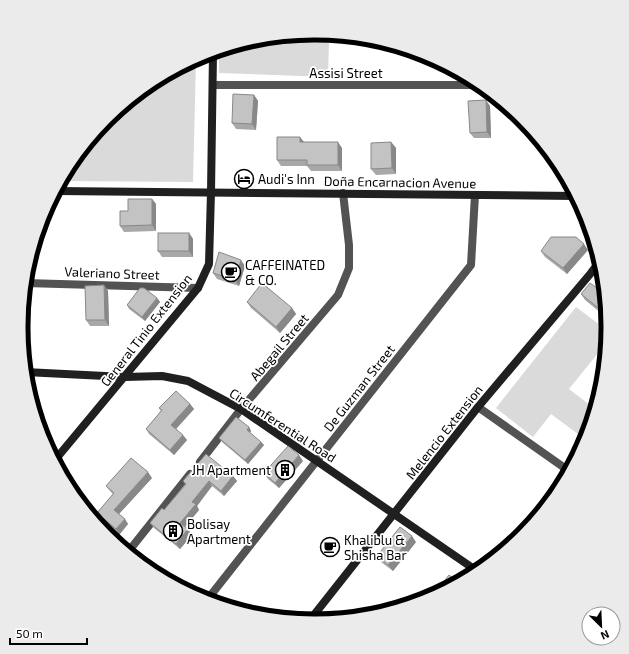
<svg xmlns="http://www.w3.org/2000/svg" width="629" height="654" viewBox="0 0 629 654" font-family="'Exo 2',sans-serif">
  <style>
    .green { fill: #dadada }
    .lines { fill: none; stroke-linecap: round; stroke-linejoin: round }
    .lane { stroke: #535353; stroke-width: 5 }
    .street { stroke: #535353; stroke-width: 8 }
    .secondary { stroke: #202020; stroke-width: 8 }
    .wall { fill: #a8a8a8 }
    .shaded-wall { fill: #888 }
    .building { fill: #c3c3c3; stroke: #888 }
    .labels { text-anchor: middle; stroke-width: 3.5; stroke-linejoin: round; paint-order: stroke }
    .street-label { font-size: 13px; fill: #000; stroke: #fff }
    .poi-label { font-size: 13px; fill: #000; stroke: #fff; text-anchor: start }
    .rim { fill: none; stroke: #000; stroke-width: 5 }
  </style>
  <rect width="100%" height="100%" fill="#fff"/>
  <g class="green">
    <path d="M276,37L277,40L329,42L328,77L219,73V51L257,39Z"/>
    <path d="M196,59L193,182L61,181L71,164L107,119L152,83Z"/>
    <path d="M576,307L608,331L607,342L569,389L595,409L586,440L551,414L533,437L496,408Z"/>
  </g>
  <g class="lines">
    <path class="lane" d="M422,596L425,599"/>
    <g class="street">
      <path d="M213,85H480"/>
      <path d="M25,283L198,288"/>
      <path d="M478,407L569,471"/>
      <path d="M200,462L241,409L338,295L349,268V245L343,193"/>
      <path d="M128,552L190,474"/>
      <path d="M207,600L471,265L475,195"/>
    </g>
    <g class="secondary">
      <path d="M56,191L575,196"/>
      <path d="M25,372L125,377L162,376L188,381L241,409L477,571"/>
      <path d="M55,460L198,288L209,264L211,192L213,53"/>
      <path d="M310,620L478,407L591,273L600,261"/>
    </g>
  </g>
  <g class="wall">
    <path d="M254,95L258,101L256,130L236,129L232,123Z"/>
    <path d="M490,106L491,138H474L470,133Z"/>
    <path d="M304,142L342,148V171H311L307,166H281L277,160Z"/>
    <path d="M391,142L396,148V174L376,175L371,169Z"/>
    <path d="M152,199L156,204V231L124,232L120,226Z"/>
    <path d="M189,233L193,239V257H162L158,251Z"/>
    <path d="M588,250L567,274L545,257L541,251Z"/>
    <path d="M245,266L239,286L217,279L213,273Z"/>
    <path d="M104,285L108,291L109,326H90L86,320Z"/>
    <path d="M604,288L607,318L585,300L581,294L601,291Z"/>
    <path d="M157,298L160,302L145,321L129,309L127,305Z"/>
    <path d="M247,302L292,308L296,314L280,333L251,308Z"/>
    <path d="M190,404L194,409L176,429L187,440L174,455L149,434L146,429L161,411L159,408Z"/>
    <path d="M249,427L251,431L250,433L261,442L264,445L248,464L222,442L219,438Z"/>
    <path d="M303,461L279,488L268,479L264,473Z"/>
    <path d="M233,476L237,481L224,496L212,486L197,506L199,510L185,527L192,535L180,549L154,528L150,523L164,510L185,484L183,481Z"/>
    <path d="M152,478L119,514L125,519L128,524L119,535L100,518L97,513L113,494L110,491L106,486Z"/>
    <path d="M416,542L393,571L381,562L377,556Z"/>
  </g>
  <g class="shaded-wall">
    <path d="M254,95L258,101L256,130L252,124Z"/>
    <path d="M486,100L490,106L491,138L487,132Z"/>
    <path d="M300,137L304,142H300Z"/>
    <path d="M338,142L342,148V171L338,165Z"/>
    <path d="M391,142L396,148V174L392,168Z"/>
    <path d="M152,199L156,204V231L152,225Z"/>
    <path d="M189,233L193,239V257L189,251Z"/>
    <path d="M584,244L588,250L567,274L563,268Z"/>
    <path d="M241,260L245,266L239,286L235,280Z"/>
    <path d="M104,285L108,291L109,326L105,320Z"/>
    <path d="M157,298L160,302L145,321L142,317Z"/>
    <path d="M292,308L296,314L280,333L276,327Z"/>
    <path d="M190,404L194,409L175,430L171,425Z"/>
    <path d="M249,427L251,431L249,434L247,430Z"/>
    <path d="M183,435L187,440L174,455L170,450Z"/>
    <path d="M261,442L264,445L248,464L245,460Z"/>
    <path d="M299,455L303,461L279,488L275,483Z"/>
    <path d="M148,472L152,478L118,515L114,510Z"/>
    <path d="M233,476L237,481L224,496L221,491Z"/>
    <path d="M209,481L212,486L197,506L199,510L184,528L180,523L192,502Z"/>
    <path d="M125,519L128,524L119,535L116,529Z"/>
    <path d="M188,529L192,535L180,549L176,544Z"/>
    <path d="M412,536L416,542L393,571L388,565Z"/>
  </g>
  <g class="building">
    <path d="M233,94L254,95L252,124L232,123Z"/>
    <path d="M486,100L487,132L470,133L468,101Z"/>
    <path d="M277,137H300V142H338V165H307V160H277Z"/>
    <path d="M391,142L392,168L371,169V143Z"/>
    <path d="M128,199H152V225L120,226V211H128Z"/>
    <rect x="158" y="233" width="31" height="18"/>
    <path d="M551,237H576L584,244L563,268L541,251Z"/>
    <path d="M219,252L241,260L235,280L213,273Z"/>
    <path d="M262,283L292,308L276,327L247,302Z"/>
    <path d="M590,283L601,291L604,288L607,315L581,294Z"/>
    <path d="M104,285L105,320H86L85,286Z"/>
    <path d="M140,288H144L157,298L142,317L127,305Z"/>
    <path d="M176,391L190,404L171,425L183,435L170,450L146,429L162,410L159,408Z"/>
    <path d="M236,417L249,427L247,430L261,442L245,460L219,438Z"/>
    <path d="M288,446L299,455L275,483L264,473Z"/>
    <path d="M206,454L233,476L221,491L209,481L192,502L196,504L180,523L188,529L176,544L150,523L162,508L164,510L186,484L183,481Z"/>
    <path d="M131,458L148,472L114,510L125,519L116,529L97,513L114,493L106,486Z"/>
    <path d="M400,527L412,536L388,565L377,556Z"/>
    <path d="M449,575L457,582L433,595Z"/>
  </g>
  <defs>
    <symbol id="hotel-ring" viewBox="-11 -11 22 22"><circle r="9.5" fill="#fff" stroke="#000" stroke-width="1.5"/><path d="M-6-4.5h1.5V1H6V5H4.5V3h-9V5H-6ZM-4 0a1.8 1.8 0 1 1 3.6 0ZM.5 0V-2.5h3Q6-2.5 6 0Z" fill="#000"/></symbol>
    <symbol id="cafe-ring" viewBox="-11 -11 22 22"><circle r="9.5" fill="#fff" stroke="#000" stroke-width="1.5"/><path d="M-5.5-4.5H6V0H3Q3 3.5 0 3.5H-2.5Q-5.5 3.5-5.5 0ZM3-3.2v2h1.7v-2ZM-6 4.5H4V6H-6Z" fill="#000"/></symbol>
    <symbol id="building-ring" viewBox="-11 -11 22 22"><circle r="9.5" fill="#fff" stroke="#000" stroke-width="1.5"/><path d="M-4-6H4V6H1V3H-1V6H-4ZM-2.5-4.3h1.7v1.8h-1.7ZM.8-4.3h1.7v1.8H.8ZM-2.5-1h1.7V.8h-1.7ZM.8-1h1.7V.8H.8Z" fill="#000"/></symbol>
  </defs>
  <g fill-rule="evenodd">
    <use href="#hotel-ring" x="233" y="168" width="22" height="22"/>
    <use href="#cafe-ring" x="220" y="261" width="22" height="22"/>
    <use href="#building-ring" x="274" y="459" width="22" height="22"/>
    <use href="#building-ring" x="162" y="520" width="22" height="22"/>
    <use href="#cafe-ring" x="319" y="536" width="22" height="22"/>
  </g>
  <g class="labels">
    <g class="street-label">
      <text x="346" y="78">Assisi Street</text>
      <text transform="translate(400 182) rotate(1)" y="5">Doña Encarnacion Avenue</text>
      <text transform="translate(112 273) rotate(2)" y="5">Valeriano Street</text>
      <text transform="translate(146 330) rotate(-52)" y="5">General Tinio Extension</text>
      <text transform="translate(279 347) rotate(-50)" y="5">Abegail Street</text>
      <text transform="translate(359 388) rotate(-52)" y="5">De Guzman Street</text>
      <text transform="translate(283 425) rotate(33)" y="5">Circumferential Road</text>
      <text transform="translate(444 432) rotate(-52)" y="5">Melencio Extension</text>
    </g>
    <g class="poi-label">
      <text x="258" y="184">Audi's Inn</text>
      <text x="245" y="270">CAFFEINATED<tspan x="245" dy="15">&amp; CO.</tspan></text>
      <text x="271" y="475" text-anchor="end">JH Apartment</text>
      <text x="187" y="529">Bolisay<tspan x="187" dy="15">Apartment</tspan></text>
      <text x="344" y="545">Khaliblu &amp;<tspan x="344" dy="15">Shisha Bar</tspan></text>
    </g>
  </g>
  <path d="M0 0H629V654H0ZM314 40H315A286 286 0 0 1 601 326V328A286 286 0 0 1 315 614H314A286 286 0 0 1 28 328V326A286 286 0 0 1 314 40Z" fill="#ebebeb" fill-rule="evenodd"/>
  <path class="rim" d="M314 40H315A286 286 0 0 1 601 326V328A286 286 0 0 1 315 614H314A286 286 0 0 1 28 328V326A286 286 0 0 1 314 40Z"/>
  <g transform="translate(601 626) rotate(156)"><circle r="19" fill="#ffffff" stroke="#999999"/>
  <path d="M0-3L7 15L0 10L-7 15Z" fill="#000000"/>
  <text y="-6" font-size="11" font-weight="bold" text-anchor="middle" fill="#000000">N</text>
  </g>
  <path d="M10 638v6h77v-6" fill="none" stroke="#000000" stroke-width="2"/>
  <text x="16" y="638" font-size="12" fill="#000000" stroke="#ffffff" stroke-width="3" paint-order="stroke">50 m</text>
</svg>
